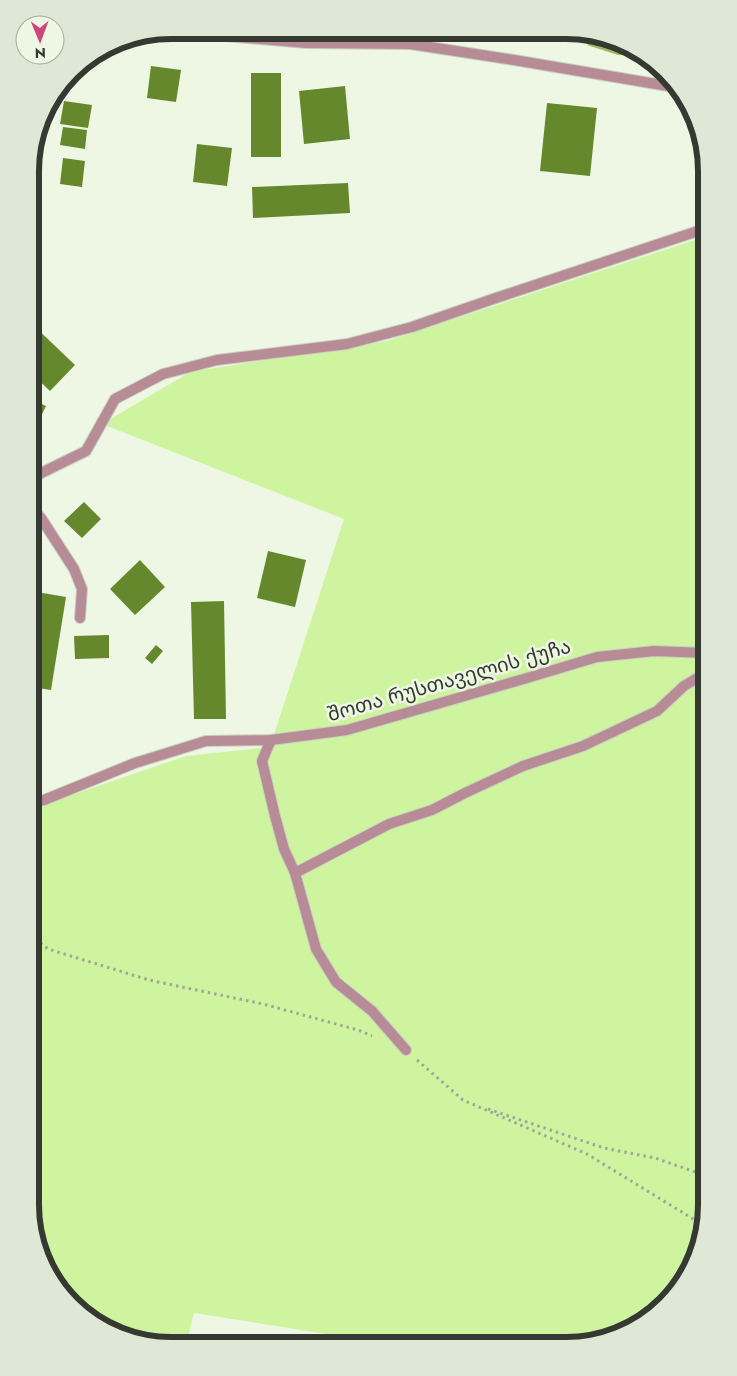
<svg xmlns="http://www.w3.org/2000/svg" width="737" height="1376" viewBox="0 0 737 1376" font-family="Jost,'Noto Sans Georgian',sans-serif">
  <style>
    .green { fill: #cff49f }
    .lines { fill: none; stroke-linecap: round; stroke-linejoin: round }
    .stream { stroke: #98bc62; stroke-width: 6 }
    .building { fill: #66882d }
    .service-casing { stroke: #c9d1c0; stroke-width: 12 }
    .minor-casing { stroke: #c9d1c0; stroke-width: 12 }
    .path { stroke: #a0a799; stroke-width: 3; stroke-dasharray: 2.5 4; stroke-linecap: butt }
    .service { stroke: #b88c97; stroke-width: 10 }
    .minor { stroke: #b88c97; stroke-width: 10 }
    .labels { text-anchor: middle; stroke-width: 5; stroke-linejoin: round; paint-order: stroke }
    .street-label { font-size: 20px; fill: #353931; stroke: #eef7e4 }
    .rim { fill: none; stroke: #353931; stroke-width: 6 }
  </style>
  <rect width="100%" height="100%" fill="#eef7e4"/>
  <path class="green" d="M707,236V1215L678,1291L611,1339L566,1346H402L194,1313L186,1345H152L78,1311L37,1250L30,1205V809L186,756L270,747L344,519L102,424L190,372L387,341Z"/>
  <g class="lines">
    <path class="stream" d="M584,33L590,43L618,52H632"/>
  </g>
  <g class="building">
    <path d="M324,31H347L346,35L324,32Z"/>
    <path d="M151,66L181,70L176,102L147,98Z"/>
    <rect x="251" y="73" width="30" height="84"/>
    <path d="M345,86L350,139L304,144L299,91Z"/>
    <path d="M64,101L92,105L88,128L60,124Z"/>
    <path d="M547,103L597,108L590,176L540,171Z"/>
    <path d="M63,127L87,130L85,149L60,145Z"/>
    <path d="M197,144L232,148L227,186L193,182Z"/>
    <path d="M63,158L85,161L82,187L60,184Z"/>
    <path d="M348,183L350,213L253,218L252,187Z"/>
    <path d="M31,323L75,365L50,391L31,373Z"/>
    <path d="M31,399L46,406L31,437Z"/>
    <path d="M84,502L101,519L82,538L64,521Z"/>
    <path d="M268,551L306,560L295,607L257,598Z"/>
    <path d="M140,560L165,587L135,615L110,589Z"/>
    <path d="M37,592L66,597L51,690L31,687V633Z"/>
    <path d="M224,601L226,719H194L191,602Z"/>
    <path d="M109,635V658L75,659L74,636Z"/>
    <path d="M156,645L163,651L152,664L145,658Z"/>
  </g>
  <g class="lines">
    <defs>
      <g id="service">
        <path d="M31,508L41,518L74,569L82,589L80,618"/>
        <path d="M271,740L262,761L275,816L284,849L295,873L316,949L336,982L372,1011L406,1050"/>
        <path d="M295,873L389,824L432,810L465,793L523,766L583,746L657,711L684,686L707,672"/>
      </g>
      <g id="minor">
        <path d="M165,31L306,43L410,44L514,60L674,87"/>
        <path d="M31,478L86,451L115,399L163,374L217,360L347,344L412,327L493,299L707,228"/>
        <path d="M30,803L44,800L135,763L206,741L271,740L347,730L527,678L597,657L654,651L707,653"/>
      </g>
    </defs>
    <use href="#service" class="service-casing"/>
    <use href="#minor" class="minor-casing"/>
    <g class="path">
      <path d="M30,935L48,949L149,980L263,1004L358,1030L372,1036"/>
      <path d="M417,1060L463,1100L587,1154L703,1225"/>
      <path d="M488,1109L604,1148L655,1158L707,1176"/>
    </g>
    <use href="#service" class="service"/>
    <use href="#minor" class="minor"/>
  </g>
  <g class="labels">
    <g class="street-label">
      <text transform="translate(449 680) rotate(-16)" y="7">შოთა რუსთაველის ქუჩა</text>
    </g>
  </g>
  <path d="M0 0H737V1376H0ZM171 39H566A132 132 0 0 1 698 171V1205A132 132 0 0 1 566 1337H171A132 132 0 0 1 39 1205V171A132 132 0 0 1 171 39Z" fill="#dfe8d6" fill-rule="evenodd"/>
  <path class="rim" d="M171 39H566A132 132 0 0 1 698 171V1205A132 132 0 0 1 566 1337H171A132 132 0 0 1 39 1205V171A132 132 0 0 1 171 39Z"/>
  <g transform="translate(40 40) rotate(179)"><circle r="24" fill="#eef7e4" stroke="#a4ab9c"/>
  <path d="M0-4L9 19L0 12L-9 19Z" fill="#d04579"/>
  <text y="-8" font-size="14" font-weight="bold" text-anchor="middle" fill="#353931">N</text>
  </g>
</svg>
